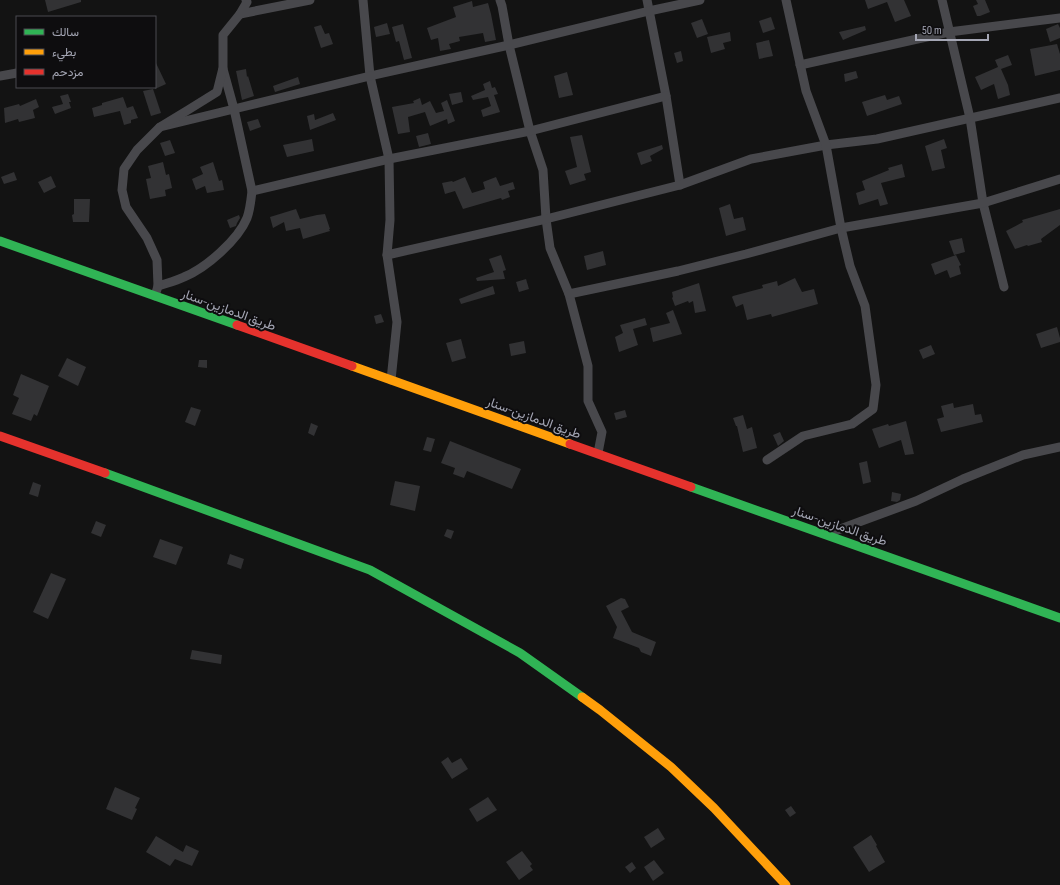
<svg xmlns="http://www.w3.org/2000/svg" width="1060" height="885" viewBox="0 0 1060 885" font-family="'Sofia Sans Condensed',Vazirmatn,sans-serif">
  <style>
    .building { fill: #323234 }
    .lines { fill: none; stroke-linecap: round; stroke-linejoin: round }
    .street { stroke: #48484c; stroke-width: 9 }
    .fast { stroke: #30b455; stroke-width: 9 }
    .slow { stroke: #ff9f0a; stroke-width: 9 }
    .jam { stroke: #e5322d; stroke-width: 9 }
    .labels { text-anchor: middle; stroke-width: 4; stroke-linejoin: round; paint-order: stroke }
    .street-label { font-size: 13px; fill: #a4a6b4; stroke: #0e0d0f }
  </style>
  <rect width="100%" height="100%" fill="#131313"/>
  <g class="building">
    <path d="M45,0H81V2L48,12Z"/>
    <path d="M865,0H904L911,16L895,22L887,2L868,9Z"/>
    <path d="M976,0H985L990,12L980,16H977L973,6L978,4Z"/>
    <path d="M472,1L473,7L488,3L491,14L496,40L485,42L483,33L459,37L460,41L449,44L451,49L440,51L438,38L431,40L427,28L456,17L453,7Z"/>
    <path d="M771,17L775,29L763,33L759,21Z"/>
    <path d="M702,19L708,34L697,38L691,23Z"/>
    <path d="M387,23L390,34L376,37L374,27Z"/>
    <path d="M403,24L412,58L404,60L399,41L396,42L392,27Z"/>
    <path d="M1058,24L1060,28V38L1050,42L1046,29Z"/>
    <path d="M321,25L325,34L329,33L333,44L321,48L314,27Z"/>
    <path d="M865,26L866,30L843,40L839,32Z"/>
    <path d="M730,32L731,41L723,43L725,49L711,53L707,37Z"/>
    <path d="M769,40L773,56L759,59L756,43Z"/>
    <path d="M1057,44L1060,54V70L1035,76L1030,49Z"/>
    <path d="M681,51L683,61L677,63L674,53Z"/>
    <path d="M1008,55L1012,65L1001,69L1008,85L1010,95L998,99L994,84L981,90L975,77L998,67L995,60Z"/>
    <path d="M155,61L166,84L155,89Z"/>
    <path d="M246,69L247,77L248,76L254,96L242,100L236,71Z"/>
    <path d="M856,71L858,78L845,82L844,74Z"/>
    <path d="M567,72L573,95L559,98L554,76Z"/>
    <path d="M298,77L300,84L275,92L273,86Z"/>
    <path d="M490,81L492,88L495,87L498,94L494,95L500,112L483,117L481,110L491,106L488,97L473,100L471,96L485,90L483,84Z"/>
    <path d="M153,89L161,113L151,116L143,91Z"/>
    <path d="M461,92L463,102L452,105L449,94Z"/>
    <path d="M68,94L71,102H69L71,108L55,114L52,107L63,104L60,96Z"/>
    <path d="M885,95L887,100L899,96L902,104L867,116L862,102Z"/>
    <path d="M123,97L127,108L133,106L138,118L131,120V123L124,125L120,111L94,117L92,108L102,105V103Z"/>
    <path d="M420,98L422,105L430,101L436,113L444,111L441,103L447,100L455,121L448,124L447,119L430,126L425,112L408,117L410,132L398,134L392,107L414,103L413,101Z"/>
    <path d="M36,99L39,107L33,110L35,118L19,122L18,119L5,123L4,108L19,104L20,106Z"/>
    <path d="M333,113L336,120L310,130L307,116L314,114L315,120Z"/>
    <path d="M258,119L261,127L250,131L247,122Z"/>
    <path d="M428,133L431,144L419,147L416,136Z"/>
    <path d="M582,135L591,172L584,174L586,180L570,185L565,171L577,167L570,137Z"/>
    <path d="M312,139L314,151L287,157L283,145Z"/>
    <path d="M944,139L947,148L941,150L945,168L932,171L925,146Z"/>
    <path d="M170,140L175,153L165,156L160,143Z"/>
    <path d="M662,145L663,149L650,156L652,161L641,165L637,153Z"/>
    <path d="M163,162L166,175L169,174L172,188L165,190L166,196L150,199L146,179L151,178L148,166Z"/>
    <path d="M213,162L219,181L222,180L224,190L207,193L205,186L196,190L192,179L203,174L200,167Z"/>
    <path d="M902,164L905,177L881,183L888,204L880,206L878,199L859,205L856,193L865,190L862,181L889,170L888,168Z"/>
    <path d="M14,172L17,180L4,184L1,177Z"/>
    <path d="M51,176L56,187L44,193L38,182Z"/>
    <path d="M465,177L472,193L485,189L483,182L496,177L500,186L513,182L515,189L508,191L510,197L502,200L501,198L463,209L455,191L445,194L442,183L452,181L453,182Z"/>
    <path d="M74,199H90L89,222H73L72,215L74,214Z"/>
    <path d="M730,204L734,219L743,217L746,230L726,236L719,208Z"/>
    <path d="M296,209L300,219L317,215L325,214L330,229H329L330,231L303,239L300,228L286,231L284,222L273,228L270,217Z"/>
    <path d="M1060,209V225L1041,239L1042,242L1028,246L1027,245L1015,249L1006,231L1023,222L1022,220Z"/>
    <path d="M239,215L240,218L237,223L236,226L230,228L227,220Z"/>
    <path d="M962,238L965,252L954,255L949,241Z"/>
    <path d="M603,251L606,265L587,270L584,256Z"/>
    <path d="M501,255L506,270L503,271L505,279L477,281L476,278L494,272L489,259Z"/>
    <path d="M956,255L961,265L959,266L961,274L950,278L947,270L935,275L931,264Z"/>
    <path d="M795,278L802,292L814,289L818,304L772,317L771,314L747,320L743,304L736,307L732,297L733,296L763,288L762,285L777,281L778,286Z"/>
    <path d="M526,279L529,289L519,292L516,282Z"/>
    <path d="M699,283L706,311L695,313L693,301L689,303L688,301L675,306L672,298L673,297L672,292Z"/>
    <path d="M493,286L495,294L461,304L459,299Z"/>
    <path d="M673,310L682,334L653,342L650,328L670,323L666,313Z"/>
    <path d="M381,314L384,322L376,324L374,316Z"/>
    <path d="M645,318L647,325L633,329L638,345L619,352L615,337L623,333L620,325Z"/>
    <path d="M1057,327L1060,338V342L1041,348L1036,334Z"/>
    <path d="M461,339L466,358L452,362L446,343Z"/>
    <path d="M524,341L526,353L511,356L509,344Z"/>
    <path d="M931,345L935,354L923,359L919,350Z"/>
    <path d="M67,358L86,367L78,386L58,376Z"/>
    <path d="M199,360H207V368L198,367Z"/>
    <path d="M21,374L49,386L37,416L34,414L31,421L12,414L19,398L13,395Z"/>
    <path d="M953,403L954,408L973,404L975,415L981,414L983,422L941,432L937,419L944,417L941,406Z"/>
    <path d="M191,407L201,410L195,426L185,422Z"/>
    <path d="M625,410L627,417L616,420L614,413Z"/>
    <path d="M743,415L747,429L752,427L757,448L743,452L737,426H736L733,418Z"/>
    <path d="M906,421L914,454L905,455L901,440L879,448L872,429L888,424L889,426Z"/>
    <path d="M311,423L318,426L314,436L308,433Z"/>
    <path d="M780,432L784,441L778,446L773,435Z"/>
    <path d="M427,437L435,439L431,452L423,450Z"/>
    <path d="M450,441L521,469L512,489L467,471L464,478L453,474L455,468L441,463Z"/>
    <path d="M867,461L871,482L863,484L859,463Z"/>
    <path d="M395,481L420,486L415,511L390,505Z"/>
    <path d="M33,482L41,485L38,497L29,494Z"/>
    <path d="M892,492L901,494L900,500L897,502L891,501Z"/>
    <path d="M96,521L106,525L101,537L91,533Z"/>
    <path d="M447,529L454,531L451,539L444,536Z"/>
    <path d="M160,539L183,547L176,565L153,557Z"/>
    <path d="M230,554L244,559L241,569L227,564Z"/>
    <path d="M51,573L66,579L48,619L33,612Z"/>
    <path d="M621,598L625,599L629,607L621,611L632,632L656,642L651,656L641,652L639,648L613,638L617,627L606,606Z"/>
    <path d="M192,650L222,655L221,664L190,659Z"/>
    <path d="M448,757L452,763L461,758L468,769L452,779L441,762Z"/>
    <path d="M115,787L140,798L135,808L137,809L132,820L106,809Z"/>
    <path d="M488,797L497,810L477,822L469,809Z"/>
    <path d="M791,806L796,813L790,817L785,810Z"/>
    <path d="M658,828L665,839L651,848L644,837Z"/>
    <path d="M871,835L877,845L876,846L885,862L869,872L853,847Z"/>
    <path d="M156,836L183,852L186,845L199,851L192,866L175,859L170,866L146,852Z"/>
    <path d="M522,851L532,864L530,866L533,870L519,880L506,862Z"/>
    <path d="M654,860L664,873L653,881L644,867Z"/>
    <path d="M632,862L636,868L630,873L625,867Z"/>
  </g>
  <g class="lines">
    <g class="street">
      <path d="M363,0L370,76L389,159L390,220L387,255L397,322L391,380"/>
      <path d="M500,0L502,6L509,45L530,131L543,170L546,219L550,248L569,294L588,366V401L602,432L598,453"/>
      <path d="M647,0L666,96L680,185"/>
      <path d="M942,0L970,118L983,203L1004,287"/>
      <path d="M240,14L310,0"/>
      <path d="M800,65L949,32L1060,18"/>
      <path d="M0,76L17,73"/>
      <path d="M160,127L234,109L370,76L509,45L649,11L700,0"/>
      <path d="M252,191L389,159L530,131L666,96"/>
      <path d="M387,255L546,219L680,185L751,159L826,145L877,139L1060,98"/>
      <path d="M158,286C167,283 176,281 184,277C206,268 238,240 247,218C250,210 251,200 252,191L234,109L223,69"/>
      <path d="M569,294L678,271L746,254L841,228L983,203L1060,179"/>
      <path d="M155,296L158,286L157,260L147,238L126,207L122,190L124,169L137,150L160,127L188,110L217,92L223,68V35L240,14L247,2L246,0"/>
      <path d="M767,460L803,436L852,424L873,409L876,385L865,306L850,266L841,228L826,145L806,91L786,0"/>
      <path d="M827,534L859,522L916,501L963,479L1023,455L1060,447"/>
    </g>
    <g class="fast">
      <path d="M0,241L237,325"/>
      <path d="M105,473L370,570L520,653L582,697"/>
      <path d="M691,487L1060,618"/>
    </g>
    <g class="slow">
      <path d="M352,366L570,444"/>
      <path d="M582,697L600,710L671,767L714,808L786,885"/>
    </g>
    <g class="jam">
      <path d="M237,325L352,366"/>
      <path d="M0,436L105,473"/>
      <path d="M570,444L691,487"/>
    </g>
  </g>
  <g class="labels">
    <g class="street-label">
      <text transform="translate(229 309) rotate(20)" y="5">طريق الدمازين-سنار</text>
      <text transform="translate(534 417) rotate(20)" y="5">طريق الدمازين-سنار</text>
      <text transform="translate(840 525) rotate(19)" y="5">طريق الدمازين-سنار</text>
    </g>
  </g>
  <rect x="16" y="16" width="140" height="72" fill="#0e0d0f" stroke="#4a4a51"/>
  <rect x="24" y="29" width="20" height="6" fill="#30b455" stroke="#4a4a51"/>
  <text x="52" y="36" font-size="12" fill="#a4a6b4">سالك</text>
  <rect x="24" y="49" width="20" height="6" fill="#ff9f0a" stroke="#4a4a51"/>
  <text x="52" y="56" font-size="12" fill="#a4a6b4">بطيء</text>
  <rect x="24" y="69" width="20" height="6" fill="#e5322d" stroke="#4a4a51"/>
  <text x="52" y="76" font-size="12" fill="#a4a6b4">مزدحم</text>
  <path d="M916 34v6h72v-6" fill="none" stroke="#a4a6b4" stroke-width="2"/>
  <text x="922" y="34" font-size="12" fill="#a4a6b4" stroke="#0e0d0f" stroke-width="3" paint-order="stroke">50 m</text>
</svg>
